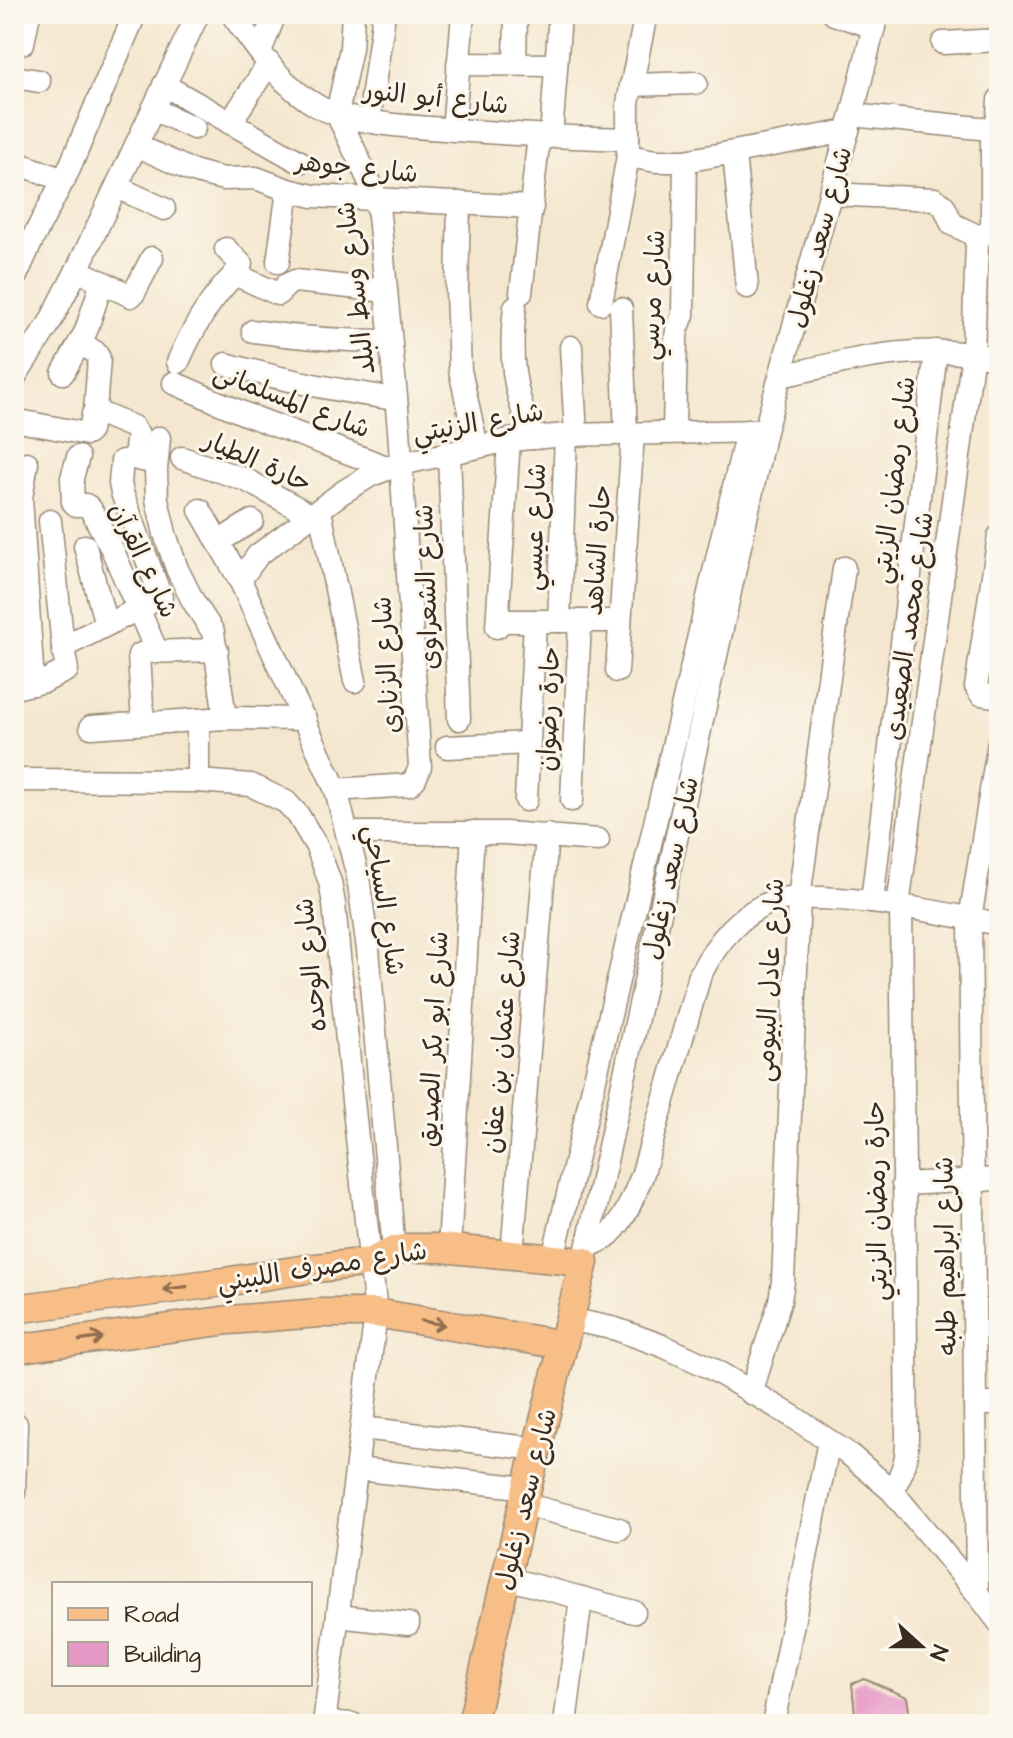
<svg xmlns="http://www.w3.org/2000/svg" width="1013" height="1738" viewBox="0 0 1013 1738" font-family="'Architects Daughter','Playpen Sans Arabic',sans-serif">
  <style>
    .building { fill: #e699c7 }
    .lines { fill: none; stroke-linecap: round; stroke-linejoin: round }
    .minor-casing { stroke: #988876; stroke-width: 25 }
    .major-casing { stroke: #988876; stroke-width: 31 }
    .minor { stroke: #fff; stroke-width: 22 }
    .major { stroke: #f7be87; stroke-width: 28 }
    .oneway { stroke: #906d4d }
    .labels { text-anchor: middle; stroke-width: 6; stroke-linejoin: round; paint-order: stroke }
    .street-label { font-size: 26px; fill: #3b2a1e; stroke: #fbf7ec }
  </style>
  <rect width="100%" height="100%" fill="#fbf7ec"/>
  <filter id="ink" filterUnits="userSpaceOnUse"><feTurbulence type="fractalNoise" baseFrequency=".0125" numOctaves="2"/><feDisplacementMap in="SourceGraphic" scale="16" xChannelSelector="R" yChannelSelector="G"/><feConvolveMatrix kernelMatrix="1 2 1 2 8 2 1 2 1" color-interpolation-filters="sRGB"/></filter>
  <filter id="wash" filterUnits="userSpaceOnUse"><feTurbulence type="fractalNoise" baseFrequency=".006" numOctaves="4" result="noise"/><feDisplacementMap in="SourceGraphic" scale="32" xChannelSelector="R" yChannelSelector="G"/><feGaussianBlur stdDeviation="1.8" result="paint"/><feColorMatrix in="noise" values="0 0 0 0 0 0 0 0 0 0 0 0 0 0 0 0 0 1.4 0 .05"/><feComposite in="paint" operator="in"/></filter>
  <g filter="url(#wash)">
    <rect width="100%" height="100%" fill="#f5e7cf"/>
    <g id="blocks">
      <path class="building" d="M864,1679L907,1697L911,1724H856L852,1684Z"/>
    </g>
  </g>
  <g filter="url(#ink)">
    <use href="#blocks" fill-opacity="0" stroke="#988876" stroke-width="2"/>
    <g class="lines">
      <defs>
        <g id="minor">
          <path d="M232,14C257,49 281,86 319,107C350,123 410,127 445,129C506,134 567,137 628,139"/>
          <path d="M834,14L874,27"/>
          <path d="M23,43L29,14"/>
          <path d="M943,43L999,40"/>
          <path d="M260,52L275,14"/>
          <path d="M458,64L556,65"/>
          <path d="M515,64L516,14"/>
          <path d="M14,77L39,81"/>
          <path d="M164,85L300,162"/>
          <path d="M631,85L696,83"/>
          <path d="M153,109L194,128"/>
          <path d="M337,114L351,48L353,14"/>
          <path d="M852,115L999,130"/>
          <path d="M369,120L384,14"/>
          <path d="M230,123L269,63"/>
          <path d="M453,130L463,14"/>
          <path d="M997,130L999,100"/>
          <path d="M551,137L560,14"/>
          <path d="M136,145L190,170L207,175L224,179L256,178L288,190L313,196L532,207"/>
          <path d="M734,153L747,287"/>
          <path d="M628,156L656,161H685L848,131"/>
          <path d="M14,162L64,180"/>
          <path d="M117,187L164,209"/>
          <path d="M830,194L935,199L944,206L952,224L973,234L977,244L973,353L898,906"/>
          <path d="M459,203L457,291L460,370L477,447"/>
          <path d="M976,238L989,232L992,227V130"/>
          <path d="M226,249L241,264L234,275"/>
          <path d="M278,262L288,190"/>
          <path d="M77,270L131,296L134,293L152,258"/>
          <path d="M14,280L34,236L69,169L135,14"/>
          <path d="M521,293L539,136"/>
          <path d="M601,303L628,156V103L646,14"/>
          <path d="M515,307C509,359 513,390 533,438"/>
          <path d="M621,309L626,434"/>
          <path d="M253,331C299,338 344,341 390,341"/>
          <path d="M80,343L95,352L99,358L95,412"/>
          <path d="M571,347L576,435"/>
          <path d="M178,362C192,330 209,300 234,275L239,276L278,294L288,284L295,281L386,291"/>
          <path d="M226,364C282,380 338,391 396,399"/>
          <path d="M63,373L86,331L102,282"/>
          <path d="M781,376C857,359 920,341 999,359"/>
          <path d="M14,378L49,324L77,270L198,14"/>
          <path d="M174,383L245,414L389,468"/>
          <path d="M14,420L87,434L90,431L93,414L97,412L133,427L138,434L135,456L137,459L156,463"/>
          <path d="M674,432L676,339L677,330L683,315L685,161"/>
          <path d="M159,438L156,470L157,499L165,534L177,569L193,601L213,632L225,718"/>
          <path d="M449,453L459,719"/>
          <path d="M78,457L72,478L73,502L76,505H86L90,508L112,549L157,652"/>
          <path d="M182,458L246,480L312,516"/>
          <path d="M122,461L120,483L122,493L161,597"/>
          <path d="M27,463L21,498L33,684"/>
          <path d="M200,510L240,580L336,790L358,877L368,949L394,1251"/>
          <path d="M320,511L355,681"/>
          <path d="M999,536L976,687L981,694L999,697"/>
          <path d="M218,542L252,521"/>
          <path d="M85,546L106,625"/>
          <path d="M240,580L258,555L343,492L371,475L401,464L509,440L566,435L760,431"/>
          <path d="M498,621H620"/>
          <path d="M559,621L566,435"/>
          <path d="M497,627L509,440"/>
          <path d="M63,647L148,604"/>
          <path d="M617,671L633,434"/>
          <path d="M14,688L45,681L67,670L63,647L50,521"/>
          <path d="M198,720V781"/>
          <path d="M143,723L139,655L146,652L217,650"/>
          <path d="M91,727L225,718L305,719"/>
          <path d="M447,747L528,743"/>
          <path d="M14,780L198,781L251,785L286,802L298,815L317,847L330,882L334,904L351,1082L376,1313L324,1724"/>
          <path d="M336,790L409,785L415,779L420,767L399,429L379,215L373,189L337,114"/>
          <path d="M526,800L535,621"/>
          <path d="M572,800L580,621"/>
          <path d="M347,833H505L598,840"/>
          <path d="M872,902L936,351"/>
          <path d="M903,1184L999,1179"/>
          <path d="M588,1247C593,1244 600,1241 605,1238C624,1224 633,1197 642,1176L700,975C716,943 742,910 778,900C792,896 807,898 821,898C881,900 940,913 999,924"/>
          <path d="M449,1249L473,832"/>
          <path d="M512,1254L547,835"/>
          <path d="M553,1258L747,431"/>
          <path d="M584,1262L765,431L852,115L877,14"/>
          <path d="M569,1319L616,1329L663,1346L709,1367L792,1416L850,1455L892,1491L977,1593L999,1622"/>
          <path d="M751,1393L780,1301L783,1281L799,898L844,568"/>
          <path d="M975,1404H999"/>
          <path d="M362,1428L537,1449"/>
          <path d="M357,1469L528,1488"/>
          <path d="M892,1491C904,1469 907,1462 907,1437L901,906"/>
          <path d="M14,1493L16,1424"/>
          <path d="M523,1504L619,1529"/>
          <path d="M506,1578L634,1612"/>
          <path d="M977,1593L970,919L999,742"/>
          <path d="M338,1616L408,1624"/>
          <path d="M325,1722L352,1724"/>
          <path d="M565,1724L581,1598"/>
          <path d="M773,1724L829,1441"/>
        </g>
        <g id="major">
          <path d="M14,1309L224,1282L307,1269L371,1262L394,1251L408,1248H441L584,1262L523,1504L472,1724"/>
          <path d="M14,1349L229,1320L320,1313H376L563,1345"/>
        </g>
      </defs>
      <use href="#minor" class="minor-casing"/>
      <use href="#major" class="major-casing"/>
      <use href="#minor" class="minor"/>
      <use href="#major" class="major"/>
    </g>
    <defs><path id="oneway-shaft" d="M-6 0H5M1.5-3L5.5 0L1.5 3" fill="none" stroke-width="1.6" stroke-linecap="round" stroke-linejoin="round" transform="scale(2)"/></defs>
    <g class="oneway">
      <use href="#oneway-shaft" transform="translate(175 1288) rotate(173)"/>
      <use href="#oneway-shaft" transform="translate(433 1323) rotate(10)"/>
      <use href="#oneway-shaft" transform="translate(91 1339) rotate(-8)"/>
    </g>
  </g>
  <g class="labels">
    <g class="street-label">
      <text transform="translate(436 97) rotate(6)" y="9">شارع أبو النور</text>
      <text transform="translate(357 167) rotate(6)" y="9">شارع جوهر</text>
      <text transform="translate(819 237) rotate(-75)" y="9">شارع سعد زغلول</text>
      <text transform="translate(355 288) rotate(-97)" y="9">شارع وسط البلد</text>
      <text transform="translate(652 295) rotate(-87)" y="9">شارع مرسي</text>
      <text transform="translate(292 400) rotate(21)" y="9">شارع المسلمانى</text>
      <text transform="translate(478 422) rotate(-10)" y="9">شارع الزنيتي</text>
      <text transform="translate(258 461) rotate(24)" y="9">حارة الطيار</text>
      <text transform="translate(893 480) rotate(-83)" y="9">شارع رمضان الزيتي</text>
      <text transform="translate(534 527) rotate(-88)" y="9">شارع عيسي</text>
      <text transform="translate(597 550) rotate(-86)" y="9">حارة الشاهد</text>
      <text transform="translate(144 560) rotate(64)" y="9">شارع القرآن</text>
      <text transform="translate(426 587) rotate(-92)" y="9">شارع الشعراوى</text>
      <text transform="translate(908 626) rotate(-82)" y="9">شارع محمد الصعيدى</text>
      <text transform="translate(386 665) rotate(-94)" y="9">شارع الزنارى</text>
      <text transform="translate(548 709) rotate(-88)" y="9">حارة رضوان</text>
      <text transform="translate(670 868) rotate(-78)" y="9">شارع سعد زغلول</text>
      <text transform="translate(385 900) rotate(81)" y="9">شارع السياحي</text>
      <text transform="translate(310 965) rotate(-96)" y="9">شارع الوحده</text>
      <text transform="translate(769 980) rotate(-87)" y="9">شارع عادل البيومى</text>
      <text transform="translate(433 1039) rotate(-87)" y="9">شارع ابو بكر الصديق</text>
      <text transform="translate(501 1042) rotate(-85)" y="9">شارع عثمان بن عفان</text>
      <text transform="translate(876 1201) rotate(-91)" y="9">حارة رمضان الزيتي</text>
      <text transform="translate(945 1256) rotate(-91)" y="9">شارع ابراهيم طلبه</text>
      <text transform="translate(322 1266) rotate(-9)" y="9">شارع مصرف اللبيني</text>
      <text transform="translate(525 1499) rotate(-76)" y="9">شارع سعد زغلول</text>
    </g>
  </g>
  <rect width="1013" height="1738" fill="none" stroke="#fbf7ec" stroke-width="48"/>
  <rect x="52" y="1582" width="260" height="104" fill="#fbf7ec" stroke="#aea59a" stroke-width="2"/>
  <rect x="68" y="1608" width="40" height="12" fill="#f7be87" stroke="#aea59a" stroke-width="2"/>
  <text x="124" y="1622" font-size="24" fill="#3b2a1e">Road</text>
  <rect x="68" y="1642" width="40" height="24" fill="#e699c7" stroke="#aea59a" stroke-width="2"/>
  <text x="124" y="1662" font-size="24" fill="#3b2a1e">Building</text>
  <g transform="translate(921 1646) rotate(111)" stroke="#fbf7ec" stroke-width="6" paint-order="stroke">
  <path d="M0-6L14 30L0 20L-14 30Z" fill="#3b2a1e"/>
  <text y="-12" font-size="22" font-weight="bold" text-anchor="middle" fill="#3b2a1e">N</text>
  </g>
</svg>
